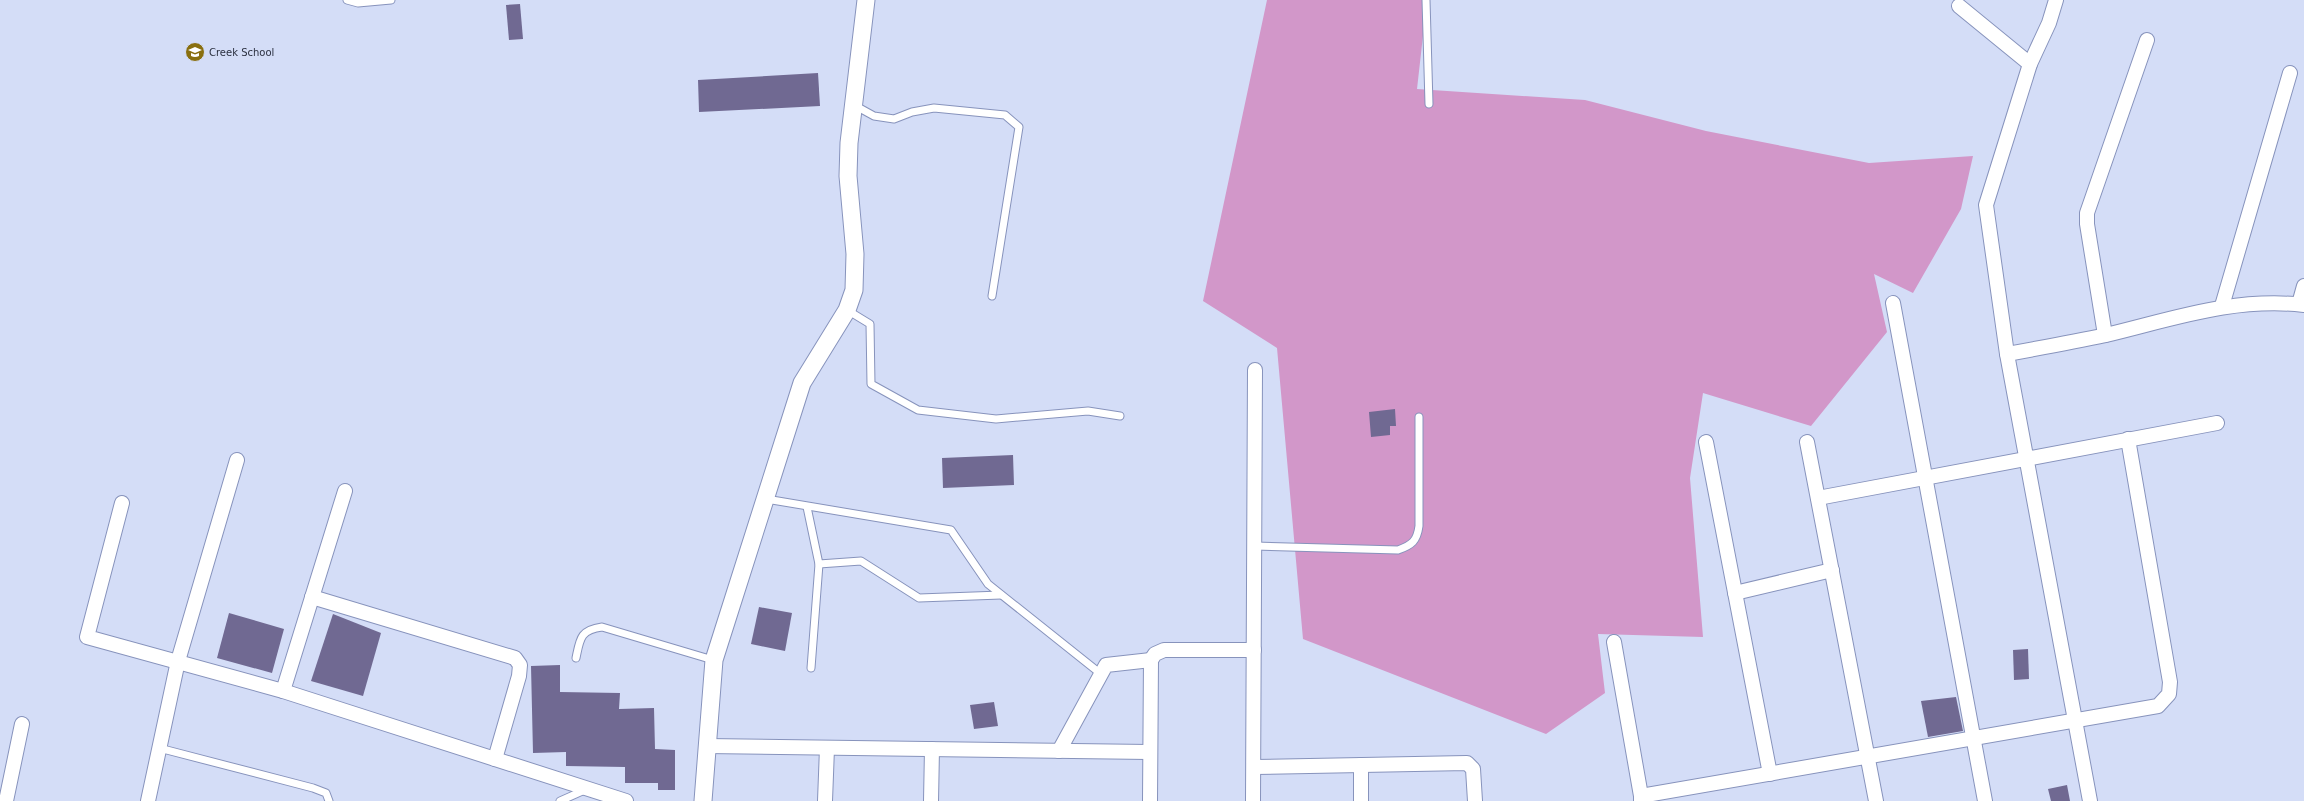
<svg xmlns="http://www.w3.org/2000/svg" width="2304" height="801" viewBox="0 0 2304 801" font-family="'DejaVu Sans',sans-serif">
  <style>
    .green { fill: #d297c9 }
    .building { fill: #706992 }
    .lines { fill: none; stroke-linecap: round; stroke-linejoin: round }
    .service-casing { stroke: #8793bc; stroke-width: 9 }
    .minor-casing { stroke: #8793bc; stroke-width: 16 }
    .tertiary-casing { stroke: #8793bc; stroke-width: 19 }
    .service { stroke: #fff; stroke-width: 7 }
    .minor { stroke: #fff; stroke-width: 14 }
    .tertiary { stroke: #fff; stroke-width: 17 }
    .labels { text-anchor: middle; stroke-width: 4; stroke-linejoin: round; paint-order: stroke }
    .poi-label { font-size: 10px; fill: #2b3040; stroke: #d4ddf7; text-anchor: start }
  </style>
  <rect width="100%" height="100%" fill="#d4ddf7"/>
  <path class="green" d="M1267,0H1427L1417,89L1585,100L1706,131L1869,163L1973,156L1961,209L1913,293L1874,274L1887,332L1811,426L1703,393L1690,478L1703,637L1598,634L1605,693L1546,734L1303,639L1277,348L1203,301Z"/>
  <g class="building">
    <path d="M520,4L523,39L509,40L506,5Z"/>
    <path d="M818,73L820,106L699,112L698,80Z"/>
    <path d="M1395,409L1396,426H1390V435L1371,437L1369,412Z"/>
    <path d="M1013,455L1014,485L943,488L942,458Z"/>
    <path d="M759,607L792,613L785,651L751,644Z"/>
    <path d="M229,613L284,629L272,673L217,658Z"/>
    <path d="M333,614L381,633L363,696L311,681Z"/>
    <path d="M2028,649L2029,679L2014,680L2013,650Z"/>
    <path d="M560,665V692L620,693L619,709L654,708L655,749L675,750V790H658V783H625V767L566,766V752L533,753L531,666Z"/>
    <path d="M1956,697L1963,731L1928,737L1921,701Z"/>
    <path d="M994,702L998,726L974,729L970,705Z"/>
    <path d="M2067,785L2070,801H2051L2048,789Z"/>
  </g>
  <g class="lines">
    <defs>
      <g id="service">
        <path d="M347,0L358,3L391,0"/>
        <path d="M1426,0L1429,104"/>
        <path d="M854,105L874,116L894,119L912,112L934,108L1005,115L1019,127L992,296"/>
        <path d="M847,310L870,324L871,384L918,410L996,419L1088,411L1120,416"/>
        <path d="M766,499L951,530L988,584L1101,674"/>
        <path d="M807,507L819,564L811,668"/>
        <path d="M1255,546L1398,550C1412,545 1417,541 1419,526V417"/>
        <path d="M819,564L861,561L919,598L1001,595"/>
        <path d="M576,658C580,639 580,630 602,627L713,660"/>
        <path d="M159,748L313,788L326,793L329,801"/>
        <path d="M560,801L587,789"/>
      </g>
      <g id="minor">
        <path d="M1959,6L2030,64"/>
        <path d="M1893,303L1985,801"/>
        <path d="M2299,304L2304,286"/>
        <path d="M2222,306L2290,73"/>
        <path d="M2105,335L2087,224V213L2147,40"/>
        <path d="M2007,354L1986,205L2030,64L2049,23L2056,0"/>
        <path d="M1706,442L1770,774"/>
        <path d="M1807,442L1876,801"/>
        <path d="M1818,498L2217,423"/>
        <path d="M122,503L87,637L283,691L626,801"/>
        <path d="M1735,593L1832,570"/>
        <path d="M312,597L515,658L520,665L519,676L495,759"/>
        <path d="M1614,642L1641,796"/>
        <path d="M283,691L345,491"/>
        <path d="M706,746L1149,752"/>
        <path d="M1059,751L1106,665L1151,660"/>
        <path d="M1361,765V801"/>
        <path d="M1254,767L1467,763L1473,769L1475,801"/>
        <path d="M6,801L22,724"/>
        <path d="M148,801L178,661L237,460"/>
        <path d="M825,801L827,748"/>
        <path d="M931,801L932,749"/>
        <path d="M1150,801L1151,660L1155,654L1164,650H1254"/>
        <path d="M1253,801L1255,370"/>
        <path d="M1641,801V796L2158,706L2169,694L2170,682L2128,439"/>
        <path d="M2090,801L2007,354C2040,348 2073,342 2106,335C2173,319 2234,297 2304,305"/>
      </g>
      <path id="tertiary" d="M703,801L714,660L802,383L847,310L854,290L855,254L848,176L849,143L866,0"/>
    </defs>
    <use href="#service" class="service-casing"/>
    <use href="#minor" class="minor-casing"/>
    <use href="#tertiary" class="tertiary-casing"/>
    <use href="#service" class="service"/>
    <use href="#minor" class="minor"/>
    <use href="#tertiary" class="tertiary"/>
  </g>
  <defs>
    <symbol id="school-disc" viewBox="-11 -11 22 22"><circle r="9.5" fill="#896f10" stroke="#d4ddf7"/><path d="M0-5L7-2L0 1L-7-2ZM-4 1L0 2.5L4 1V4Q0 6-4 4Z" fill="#fff"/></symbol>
  </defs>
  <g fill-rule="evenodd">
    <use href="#school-disc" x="184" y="41" width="22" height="22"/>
  </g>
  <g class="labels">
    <g class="poi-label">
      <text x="209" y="56">Creek School</text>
    </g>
  </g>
</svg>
